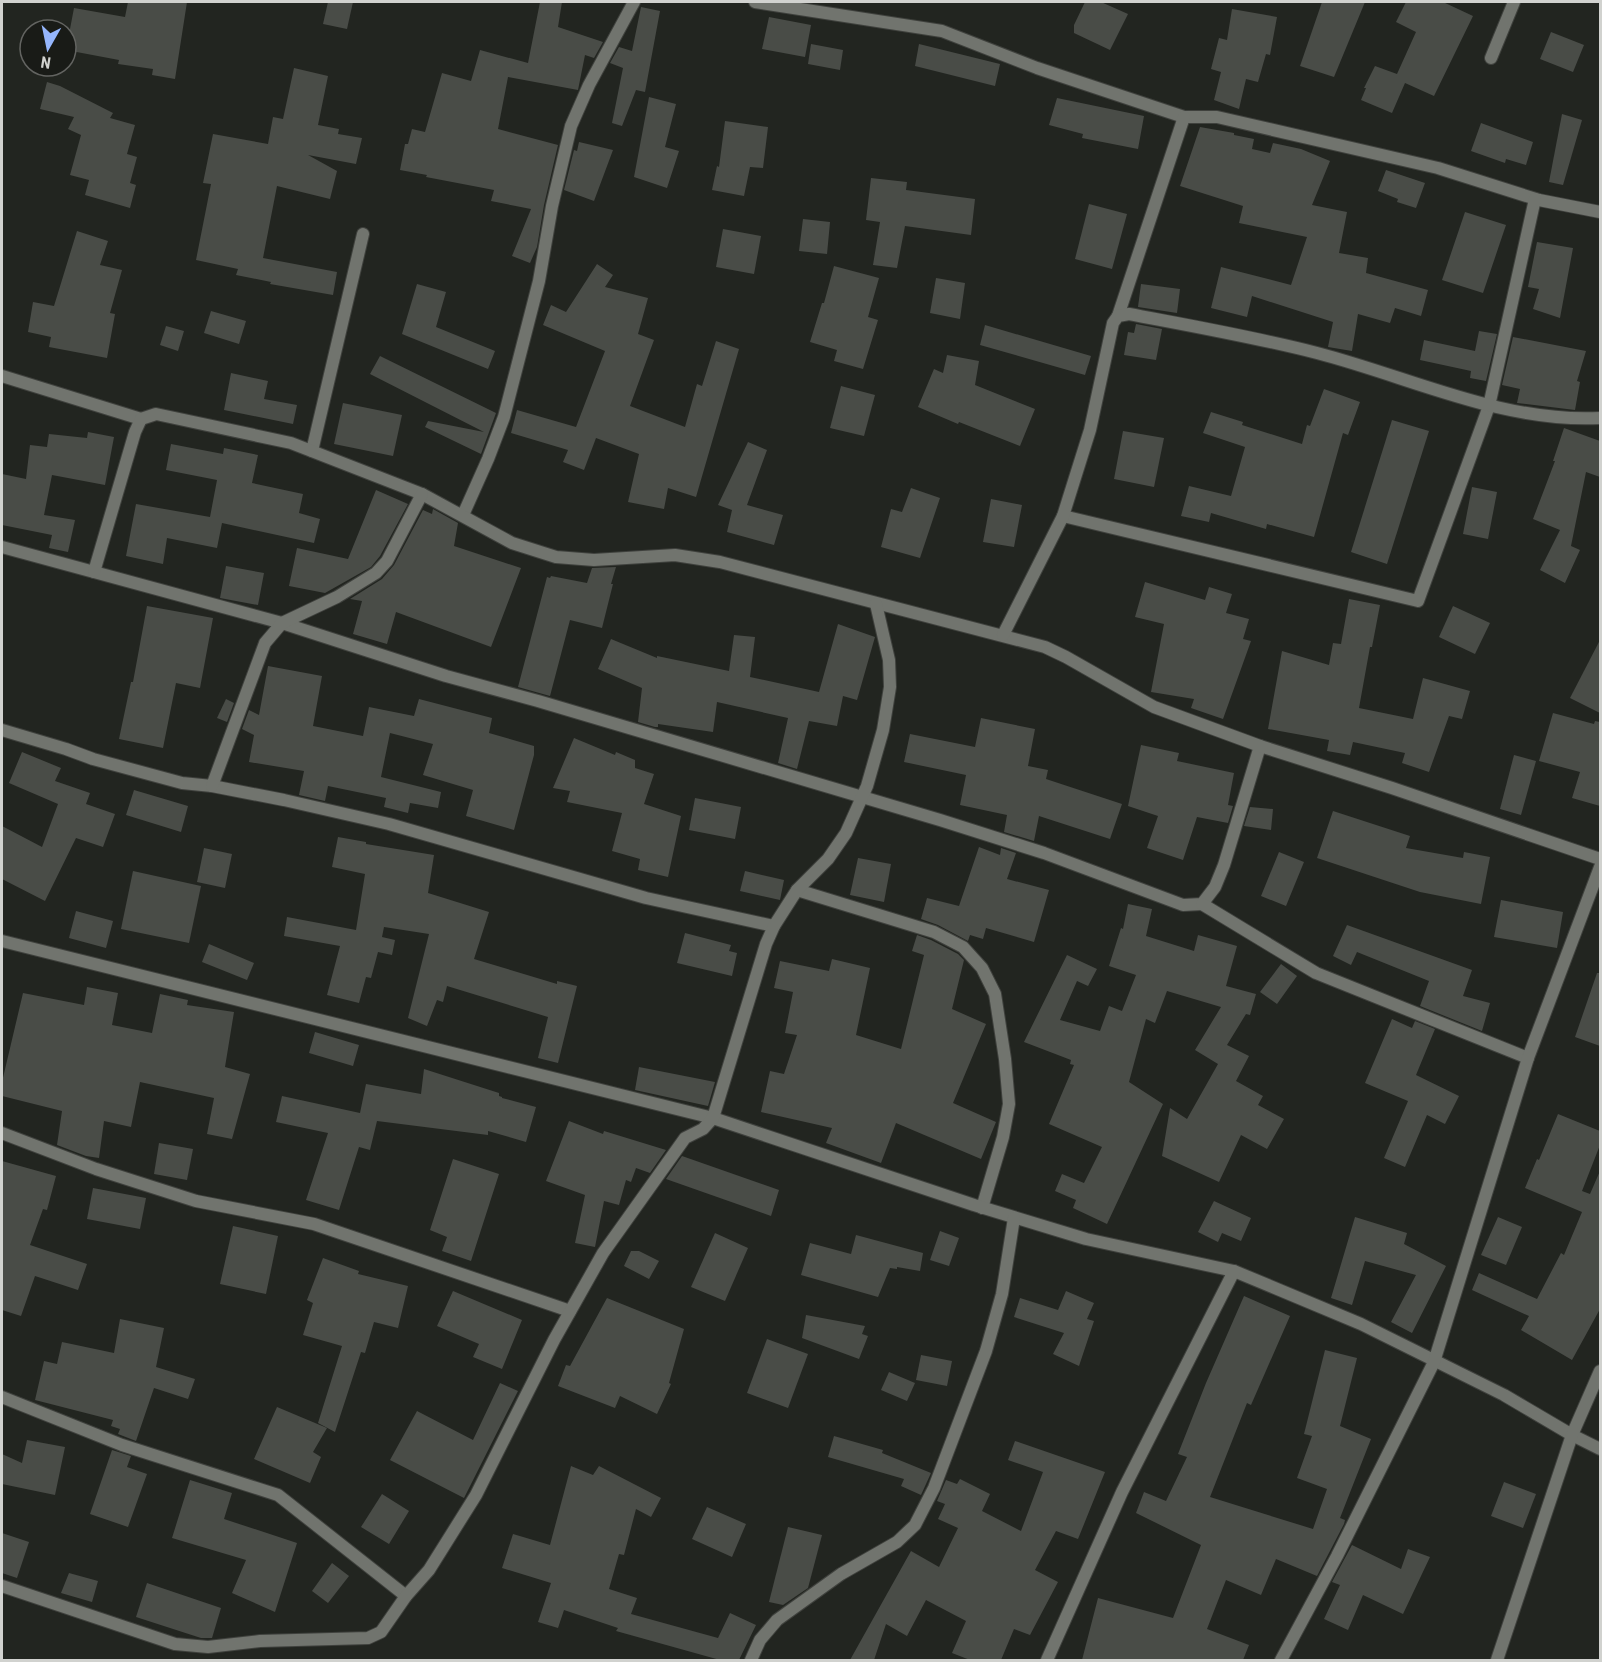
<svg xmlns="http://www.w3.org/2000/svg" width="1602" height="1662" viewBox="0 0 1602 1662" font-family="'Roboto Condensed',sans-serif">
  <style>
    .building { fill: #494c47 }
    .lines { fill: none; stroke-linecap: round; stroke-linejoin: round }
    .street-casing { stroke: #3f413d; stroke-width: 14 }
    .street { stroke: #71746e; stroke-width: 12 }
  </style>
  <rect width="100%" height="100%" fill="#222520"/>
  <g class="building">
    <path d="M128,2H187L175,79L152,75L153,69L118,64L119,60L66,50L74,8L125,17Z"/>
    <path d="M328,2H353L347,29L323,24Z"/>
    <path d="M540,2H562L558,27L603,42L594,58L585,55L578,90L508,77L498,129L558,145L544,205L537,247L530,263L512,256L531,209L491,201L494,190L426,177L427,175L400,170L405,144H408L412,129L425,132L442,73L471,81L480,50L528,63Z"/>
    <path d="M1085,2H1101L1128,14L1110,50L1074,33V25Z"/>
    <path d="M1322,2H1365L1334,77L1300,66Z"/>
    <path d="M1406,2H1443L1473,16L1434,96L1405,83L1392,113L1361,100L1366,88H1364L1375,66L1397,74L1416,32L1396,22Z"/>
    <path d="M641,7L660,11L645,92L636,90L622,126L612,123L623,68L610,63L619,47L632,51Z"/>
    <path d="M1232,9L1277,17L1270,55L1266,54L1258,82L1246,79L1239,109L1214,100L1221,72L1211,69L1219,38L1227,40Z"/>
    <path d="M769,17L811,25L805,57L762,49Z"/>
    <path d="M1551,32L1584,45L1573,72L1540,59Z"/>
    <path d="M811,44L843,50L840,70L808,64Z"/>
    <path d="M919,44L1000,64L995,86L915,66Z"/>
    <path d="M294,68L328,76L318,125L339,129L338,134L362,138L356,164L308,155L337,171L330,199L277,186L263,258L337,272L333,295L270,284L271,282L236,275L238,269L196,260L211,184L203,183L213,134L268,144L273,117L283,119Z"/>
    <path d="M47,82L60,86L113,113L110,118L135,125L127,154L137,157L130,183L136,185L130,208L85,195L89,180L70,175L81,135L68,129L74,117L40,109Z"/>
    <path d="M649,97L676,104L665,147L679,151L667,188L634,177Z"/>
    <path d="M1057,98L1144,116L1138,149L1082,138L1083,134L1049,125Z"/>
    <path d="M1562,114L1582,120L1563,185L1549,182Z"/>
    <path d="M725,121L768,127L763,168L750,167L744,196L712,190L717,166L719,167Z"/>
    <path d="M1481,123L1533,142L1526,165L1506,159L1505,163L1471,151Z"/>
    <path d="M1200,127L1234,133V135L1254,139L1252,149L1270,153L1273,143L1301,149L1330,161L1312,205L1347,212L1339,253L1368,258L1366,273L1428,290L1421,316L1395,308L1390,323L1358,314L1352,351L1328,347L1333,322L1252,296L1247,317L1211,308L1221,267L1291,285L1307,237L1239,223L1243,206L1180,186Z"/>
    <path d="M579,142L613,150L594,201L564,190L574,150L577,151Z"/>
    <path d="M1386,170L1425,183L1416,208L1397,202L1398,199L1378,191Z"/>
    <path d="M871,178L907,182L906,190L975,199L971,235L905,226L897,268L873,265L880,222L866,220Z"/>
    <path d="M1089,204L1127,214L1112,269L1075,259Z"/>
    <path d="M1465,212L1506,225L1483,293L1442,280Z"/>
    <path d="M803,219L830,222L827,254L799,251Z"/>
    <path d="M723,229L761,236L754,274L716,267Z"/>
    <path d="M77,231L108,241L100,265L122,270L110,313L115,314L107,358L49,347L51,337L28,332L33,302L54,306Z"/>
    <path d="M1537,242L1573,248L1560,318L1533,309L1539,289L1528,287Z"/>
    <path d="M597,264L613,275L605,287L648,298L638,334L654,340L630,406L685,427L697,384L702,386L716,341L739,349L696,497L668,488L664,509L628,502L639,454L596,438L584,470L563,462L568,450L511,433L517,410L576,427L605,351L543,325L551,305L566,312Z"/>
    <path d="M834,266L879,278L868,317L878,320L863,369L834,361L837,350L810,342L822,303H824Z"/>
    <path d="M936,278L965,283L960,319L930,313Z"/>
    <path d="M417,284L446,292L436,327L495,351L488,369L402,334Z"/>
    <path d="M1141,284L1180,289L1177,313L1138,307Z"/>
    <path d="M211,311L246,321L239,344L204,333Z"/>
    <path d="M1136,324L1162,329L1156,360L1124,355L1128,332L1134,333Z"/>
    <path d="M985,325L1091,356L1085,375L980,345Z"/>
    <path d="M166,326L184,331L178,351L160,345Z"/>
    <path d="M1479,331L1497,334L1486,381L1470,378L1471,371L1420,360L1424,340L1475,351Z"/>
    <path d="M1513,337L1586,351L1577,381L1580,382L1575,410L1517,403L1520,389L1502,385Z"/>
    <path d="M947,355L979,361L975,385L1035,409L1020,446L959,422L958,424L918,407L934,369L943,373Z"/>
    <path d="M380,356L496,413L481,454L425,427L428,421L484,432L370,374Z"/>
    <path d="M231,373L268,381L264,399L297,405L293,424L224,410Z"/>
    <path d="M841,386L875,395L864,436L830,428Z"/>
    <path d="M1324,389L1360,402L1348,435L1343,433L1314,537L1267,524L1266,529L1211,513L1209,522L1181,516L1189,486L1231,496L1245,447L1203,433L1211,412L1243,422L1242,425L1302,444L1307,425L1310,426Z"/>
    <path d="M343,403L402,415L393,456L334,444Z"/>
    <path d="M1392,420L1429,431L1387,564L1351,552Z"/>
    <path d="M1564,428L1600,441V477L1586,472L1571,546L1580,550L1565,583L1540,570L1560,530L1533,519L1555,461H1553Z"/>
    <path d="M1123,431L1164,438L1154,487L1114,479Z"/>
    <path d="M88,432L114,437L105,485L52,475L44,515L75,520L68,552L49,548L52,535L2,525V474L26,479L30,445L47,447L49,434L87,438Z"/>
    <path d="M748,442L767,450L747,505L783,515L774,545L727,532L732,510L718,505Z"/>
    <path d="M171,444L223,454L224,448L258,455L252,483L303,494L299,513L320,519L314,543L222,523L217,548L167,538L163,564L126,556L136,504L210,517L217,480L166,470Z"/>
    <path d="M1472,487L1497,492L1488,539L1463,534Z"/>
    <path d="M911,488L940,498L920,558L881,547L891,509L902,512Z"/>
    <path d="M376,490L408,504L380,556L371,567L325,593L289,586L297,548L348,559Z"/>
    <path d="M991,499L1022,505L1014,547L983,542Z"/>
    <path d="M433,509L458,523L454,546L521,568L491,647L396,612L387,644L353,634L362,601L350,599L382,579L394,565L423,510L432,514Z"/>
    <path d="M226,566L264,573L258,605L220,598Z"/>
    <path d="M616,567L611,584H613L602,628L570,620L550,696L518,687L547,577L550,578L551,576L587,583L592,568Z"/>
    <path d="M1145,582L1205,600L1209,587L1232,594L1226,613L1249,619L1243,639L1251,641L1223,719L1191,708L1194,699L1151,692L1164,624L1135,617Z"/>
    <path d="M1349,599L1380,605L1372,647H1370L1359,708L1413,719L1423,678L1470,691L1462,719L1449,716L1429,772L1402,763L1405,753L1353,742L1350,755L1327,751L1329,740L1268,729L1282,651L1329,665L1333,643L1341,644Z"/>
    <path d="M147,606L213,618L200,688L176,683L163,748L119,739L131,682H133Z"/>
    <path d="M1453,606L1490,623L1475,654L1439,637Z"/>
    <path d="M838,624L875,637L857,700L843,696L837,726L809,721L797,769L778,763L788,718L717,702L713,732L658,724V727H655L638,722L642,688L598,669L611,639L657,658V656L729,671L734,635L755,637L750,677L819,692Z"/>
    <path d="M1600,640V713L1570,698Z"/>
    <path d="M268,666L322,676L313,726L363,736L369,707L414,716L419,699L492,718L489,733L534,746V755L514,830L466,816L473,790L423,775L433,744L390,733L381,777L441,792L438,808L410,803L408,813L384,807L386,798L328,786L325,801L299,795L304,771L249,762L254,735L242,729L249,710L259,715Z"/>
    <path d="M226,699L234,703L227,722L217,718Z"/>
    <path d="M1553,713L1594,724L1595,721L1600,722V806L1572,798L1580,772L1539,761Z"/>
    <path d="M981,718L1035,729L1028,766L1048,770L1046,779L1122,804L1110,839L1039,816L1034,841L1004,832L1007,815L960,805L966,775L904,762L910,734L975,747Z"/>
    <path d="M574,738L615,755L616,752L635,760V768L654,774L644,804L681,816L668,877L638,870L640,859L612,851L622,813L567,802L570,791L553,788Z"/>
    <path d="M1141,745L1179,753L1177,761L1234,773L1228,805L1233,806L1228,823L1197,817L1183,860L1147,848L1158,816L1128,806Z"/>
    <path d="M22,752L61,768L55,781L90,793L86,804L115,814L103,847L76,838L45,901L2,879V826L42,847L58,804L9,783Z"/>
    <path d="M1514,755L1536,761L1521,815L1500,809Z"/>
    <path d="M134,790L188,806L181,832L126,815Z"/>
    <path d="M695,798L741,807L735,839L689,830Z"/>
    <path d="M1250,807L1273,809L1271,830L1244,826Z"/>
    <path d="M1333,811L1410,836L1406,848L1463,858L1464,852L1490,857L1481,904L1420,892L1317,858Z"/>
    <path d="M338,837L366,842V844L434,855L428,893L489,912L474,959L557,984V981L577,986L558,1063L538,1058L548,1017L447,986L443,1002L437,1000L427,1026L408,1018L429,934L384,927L382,937L395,940L392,955L378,952L371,978L366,977L359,1003L327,995L340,946L284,936L287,917L356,930L365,874L332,867Z"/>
    <path d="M979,847L1000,855L1001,848L1016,853L1007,879L1049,890L1034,942L986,928L983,939L970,935L968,941L938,925L921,919L927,898L959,906Z"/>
    <path d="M204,848L232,854L225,888L197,882Z"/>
    <path d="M1279,852L1304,862L1286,906L1261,896Z"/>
    <path d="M858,858L891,864L884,902L850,895Z"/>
    <path d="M133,871L201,886L189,943L121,929Z"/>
    <path d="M745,871L784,880L780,900L740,891Z"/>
    <path d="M1501,900L1563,912L1557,948L1494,937Z"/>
    <path d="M1128,904L1152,909L1146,936L1194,951L1198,935L1237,946L1226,986L1256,994L1250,1015L1246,1014L1227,1045L1249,1056L1236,1081L1263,1096L1258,1105L1284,1119L1267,1149L1241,1135L1219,1182L1162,1156L1170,1108L1187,1119L1218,1064L1195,1050L1221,1007L1167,991L1155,1023L1146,1019L1129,1082L1163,1104L1107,1224L1073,1208L1076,1200L1055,1191L1062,1174L1084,1183L1102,1147L1049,1124L1074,1065L1070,1064L1071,1060L1024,1042L1067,955L1097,969L1088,986L1077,981L1060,1020L1100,1031L1109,1006L1122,1011L1136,975L1109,966L1121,928L1123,929Z"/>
    <path d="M76,911L113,921L106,948L69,938Z"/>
    <path d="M1347,925L1472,970L1463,996L1490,1003L1482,1031L1420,1006L1429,981L1357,952L1351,965L1333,956Z"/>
    <path d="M685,933L731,945L729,951L737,953L732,976L677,963Z"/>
    <path d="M917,935L931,940L958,954L964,960L952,1009L986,1024L953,1103L996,1122L981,1159L896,1123L881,1163L826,1143L832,1128L761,1112L770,1071L784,1074L797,1035L785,1033L793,992L774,988L780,961L829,971L832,959L870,968L856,1035L901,1049L924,955L912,951Z"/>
    <path d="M209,944L254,963L247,980L202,962Z"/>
    <path d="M1281,964L1297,976L1277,1004L1260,992Z"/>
    <path d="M1597,973H1600V1046L1575,1037Z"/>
    <path d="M87,987L118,993L112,1025L152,1033L160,994L188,1000L187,1005L234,1012L225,1067L250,1074L232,1139L207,1134L214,1098L140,1082L131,1127L104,1121L99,1158L86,1156L57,1145L62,1111L2,1096V1082L23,993L84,1005Z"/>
    <path d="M1392,1019L1412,1028L1415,1021L1435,1029L1416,1075L1459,1096L1445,1124L1427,1115L1405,1167L1384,1158L1408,1101L1365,1083Z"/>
    <path d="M315,1032L359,1045L353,1066L309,1053Z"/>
    <path d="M639,1067L715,1082L708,1106L635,1090Z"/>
    <path d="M424,1069L499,1093V1096L502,1097V1098L536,1107L526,1142L488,1131V1135L377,1121L370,1150L359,1147L339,1210L306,1200L328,1133L276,1122L282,1096L360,1113L366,1084L421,1094Z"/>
    <path d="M1558,1114L1600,1131V1145L1582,1191L1590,1194L1600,1171V1309L1572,1360L1521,1330L1529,1316L1472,1290L1479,1273L1537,1299L1561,1253L1564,1255L1582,1212L1525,1188L1537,1159L1539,1160Z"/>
    <path d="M569,1121L603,1134L604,1131L666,1150L650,1173L636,1168L631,1182L626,1180L619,1205L604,1201L595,1247L575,1243L585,1195L546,1181Z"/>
    <path d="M159,1143L193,1149L187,1180L154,1174Z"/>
    <path d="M682,1156L779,1190L771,1216L666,1179Z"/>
    <path d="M453,1159L499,1174L471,1261L442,1251L447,1237L430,1230Z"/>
    <path d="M2,1161L56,1176L47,1210L43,1209L30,1245L87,1264L78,1290L35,1276L21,1316L2,1310Z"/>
    <path d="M93,1188L146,1198L140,1229L87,1219Z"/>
    <path d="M1214,1201L1251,1218L1241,1241L1222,1233L1218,1242L1198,1232Z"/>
    <path d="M1355,1217L1407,1233L1404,1244L1446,1266L1412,1333L1391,1322L1416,1275L1365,1261L1352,1305L1331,1298Z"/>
    <path d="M1498,1217L1522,1227L1506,1265L1481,1255Z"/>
    <path d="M233,1226L278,1236L266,1294L220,1284Z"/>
    <path d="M940,1231L959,1238L949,1266L930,1260Z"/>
    <path d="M715,1233L748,1248L725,1301L691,1287Z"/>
    <path d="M856,1235L923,1253L920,1271L897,1267V1269L890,1268L878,1297L801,1275L810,1243L851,1254Z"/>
    <path d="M631,1251H639L659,1261L649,1279L624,1266Z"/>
    <path d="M323,1258L359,1271L358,1274L408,1286L398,1328L374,1322L365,1353L361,1352L335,1432L318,1423L342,1346L303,1335L313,1303L307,1300Z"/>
    <path d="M453,1291L522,1320L502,1369L473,1357L479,1344L437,1326Z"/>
    <path d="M1066,1291L1094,1303L1087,1319L1094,1321L1079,1366L1053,1354L1064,1333L1014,1317L1020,1298L1058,1310Z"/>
    <path d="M1244,1296L1290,1316L1251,1405L1247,1403L1210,1497L1313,1529L1327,1489L1297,1478L1312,1436L1304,1434L1325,1350L1357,1358L1340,1426L1371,1439L1340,1518L1345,1520L1344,1524L1317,1576L1276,1559L1261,1595L1226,1580L1207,1629L1249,1645L1243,1660H1082L1098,1598L1173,1618L1201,1545L1136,1513L1144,1492L1166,1501L1187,1457L1178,1454L1206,1383Z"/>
    <path d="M607,1298L684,1329L669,1383L671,1384L657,1414L620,1396L615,1408L558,1386L566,1365L570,1366Z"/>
    <path d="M806,1315L865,1326L862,1334L868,1336L859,1359L802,1338Z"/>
    <path d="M120,1319L164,1328L156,1367L195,1379L188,1399L154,1388L136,1441L118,1434L120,1429L111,1426L113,1420L35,1400L44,1361L57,1364L62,1342L114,1353Z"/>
    <path d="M767,1339L808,1354L788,1408L747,1393Z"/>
    <path d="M921,1355L952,1361L947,1386L916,1380Z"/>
    <path d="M889,1372L915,1383L907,1401L881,1390Z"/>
    <path d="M500,1383L518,1391L464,1498L390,1460L417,1411L473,1440Z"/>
    <path d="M277,1407L327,1428L313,1452L321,1457L310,1483L254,1459Z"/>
    <path d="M834,1436L883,1450L882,1453L931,1473L921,1495L901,1486L904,1479L828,1457Z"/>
    <path d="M27,1440L65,1447L55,1495L2,1484V1454L22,1463Z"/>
    <path d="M1015,1441L1105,1472L1078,1539L1056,1531L1035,1570L1058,1582L1030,1635L1014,1629L1001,1660H970L952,1653L966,1621L926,1600L907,1636L886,1624L874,1660H850L911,1551L939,1567L958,1528L938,1519L945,1504L937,1501L946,1480L957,1484L960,1479L990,1494L982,1511L1021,1531L1043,1472L1008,1460Z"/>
    <path d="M112,1450L131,1456L127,1467L147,1474L128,1527L90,1514Z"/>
    <path d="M571,1466L593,1475L599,1466L661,1498L651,1517L636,1509L624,1555L619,1554L609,1589L637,1598L631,1614L718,1638L730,1613L756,1625L739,1660H720L616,1631L618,1628L564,1610L558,1628L538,1622L551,1583L502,1568L513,1534L550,1545Z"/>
    <path d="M190,1480L232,1493L224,1519L297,1543L275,1612L232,1593L246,1560L172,1538Z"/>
    <path d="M1504,1482L1536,1494L1523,1528L1491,1516Z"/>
    <path d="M382,1494L409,1511L389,1544L361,1527Z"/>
    <path d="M707,1507L746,1524L732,1557L692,1539Z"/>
    <path d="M788,1527L822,1535L808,1588L783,1605L769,1602Z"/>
    <path d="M2,1533L29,1542L17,1578L2,1573Z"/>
    <path d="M1352,1545L1401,1569L1408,1549L1430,1557L1403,1614L1363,1595L1348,1630L1324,1619L1340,1585L1332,1582Z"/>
    <path d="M332,1563L349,1576L328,1603L312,1591Z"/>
    <path d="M69,1573L98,1581L92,1602L61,1593Z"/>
    <path d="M147,1583L221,1608L212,1638H201L136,1617Z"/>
  </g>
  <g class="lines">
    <defs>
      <g id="street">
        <path d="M755,2L942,31L1037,68L1184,117H1217L1438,168L1539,200L1600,212"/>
        <path d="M1491,58L1514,2"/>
        <path d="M1118,316L1184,117"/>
        <path d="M2,376L141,419"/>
        <path d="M312,451L363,234"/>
        <path d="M463,515L488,459L504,417L539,281L552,206L571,126L589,85L634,2"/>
        <path d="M1063,516L1418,601L1489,406L1535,199"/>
        <path d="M2,547L282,623L446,676L538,701L940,820L1044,853L1183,905L1202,904L1215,887L1224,865L1260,746"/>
        <path d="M94,572L135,432L141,419L156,414L291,443L422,494L512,543L556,557L594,560L675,555L720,562L1045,647L1066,657L1154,707L1260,746L1392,788L1600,859"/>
        <path d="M1003,635L1063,516L1090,430L1113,323L1118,316L1129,314C1192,326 1255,337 1317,353C1410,377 1502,423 1600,418"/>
        <path d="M2,730L66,749L93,759L182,783L212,786L284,800L389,824L646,898L774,926"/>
        <path d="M212,786L265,643L282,623L337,597L376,573L387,561L422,494"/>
        <path d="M797,890L934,932L963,947L982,968L995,994L1005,1059L1009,1104L1003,1137L982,1208"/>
        <path d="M1202,904L1316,973L1528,1058"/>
        <path d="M2,941L713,1118L974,1205L1086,1239L1234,1271L1361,1324L1504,1395L1572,1435L1600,1449"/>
        <path d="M2,1133L96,1169L196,1201L314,1224L570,1311"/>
        <path d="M2,1397L122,1445L278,1495L406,1596"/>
        <path d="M2,1586L175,1644L208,1647L260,1641L368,1638L381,1632L406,1596L429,1570L476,1495L554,1340L603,1253L685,1138L703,1129L713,1118L766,944L774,926L797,890L828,859L846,833L867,786L883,730L890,687L889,660L876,604"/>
        <path d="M751,1660L760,1640L777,1620L841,1574L897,1542L915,1525L934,1488L986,1351L1002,1294L1014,1218"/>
        <path d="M1047,1660L1122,1492L1234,1271"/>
        <path d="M1281,1660L1337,1556L1434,1362L1528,1058L1600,867"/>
        <path d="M1497,1660L1572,1435L1600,1371"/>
      </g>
    </defs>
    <use href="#street" class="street-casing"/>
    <use href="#street" class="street"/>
  </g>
  <rect width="1602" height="1662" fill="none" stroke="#d1d2cf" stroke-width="6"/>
  <g transform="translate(48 48) rotate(189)"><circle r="28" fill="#191b17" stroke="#636461" stroke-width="1.5"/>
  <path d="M0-4.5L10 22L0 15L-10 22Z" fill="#95b6fd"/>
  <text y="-9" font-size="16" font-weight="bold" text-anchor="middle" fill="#d1d2cf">N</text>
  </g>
</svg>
